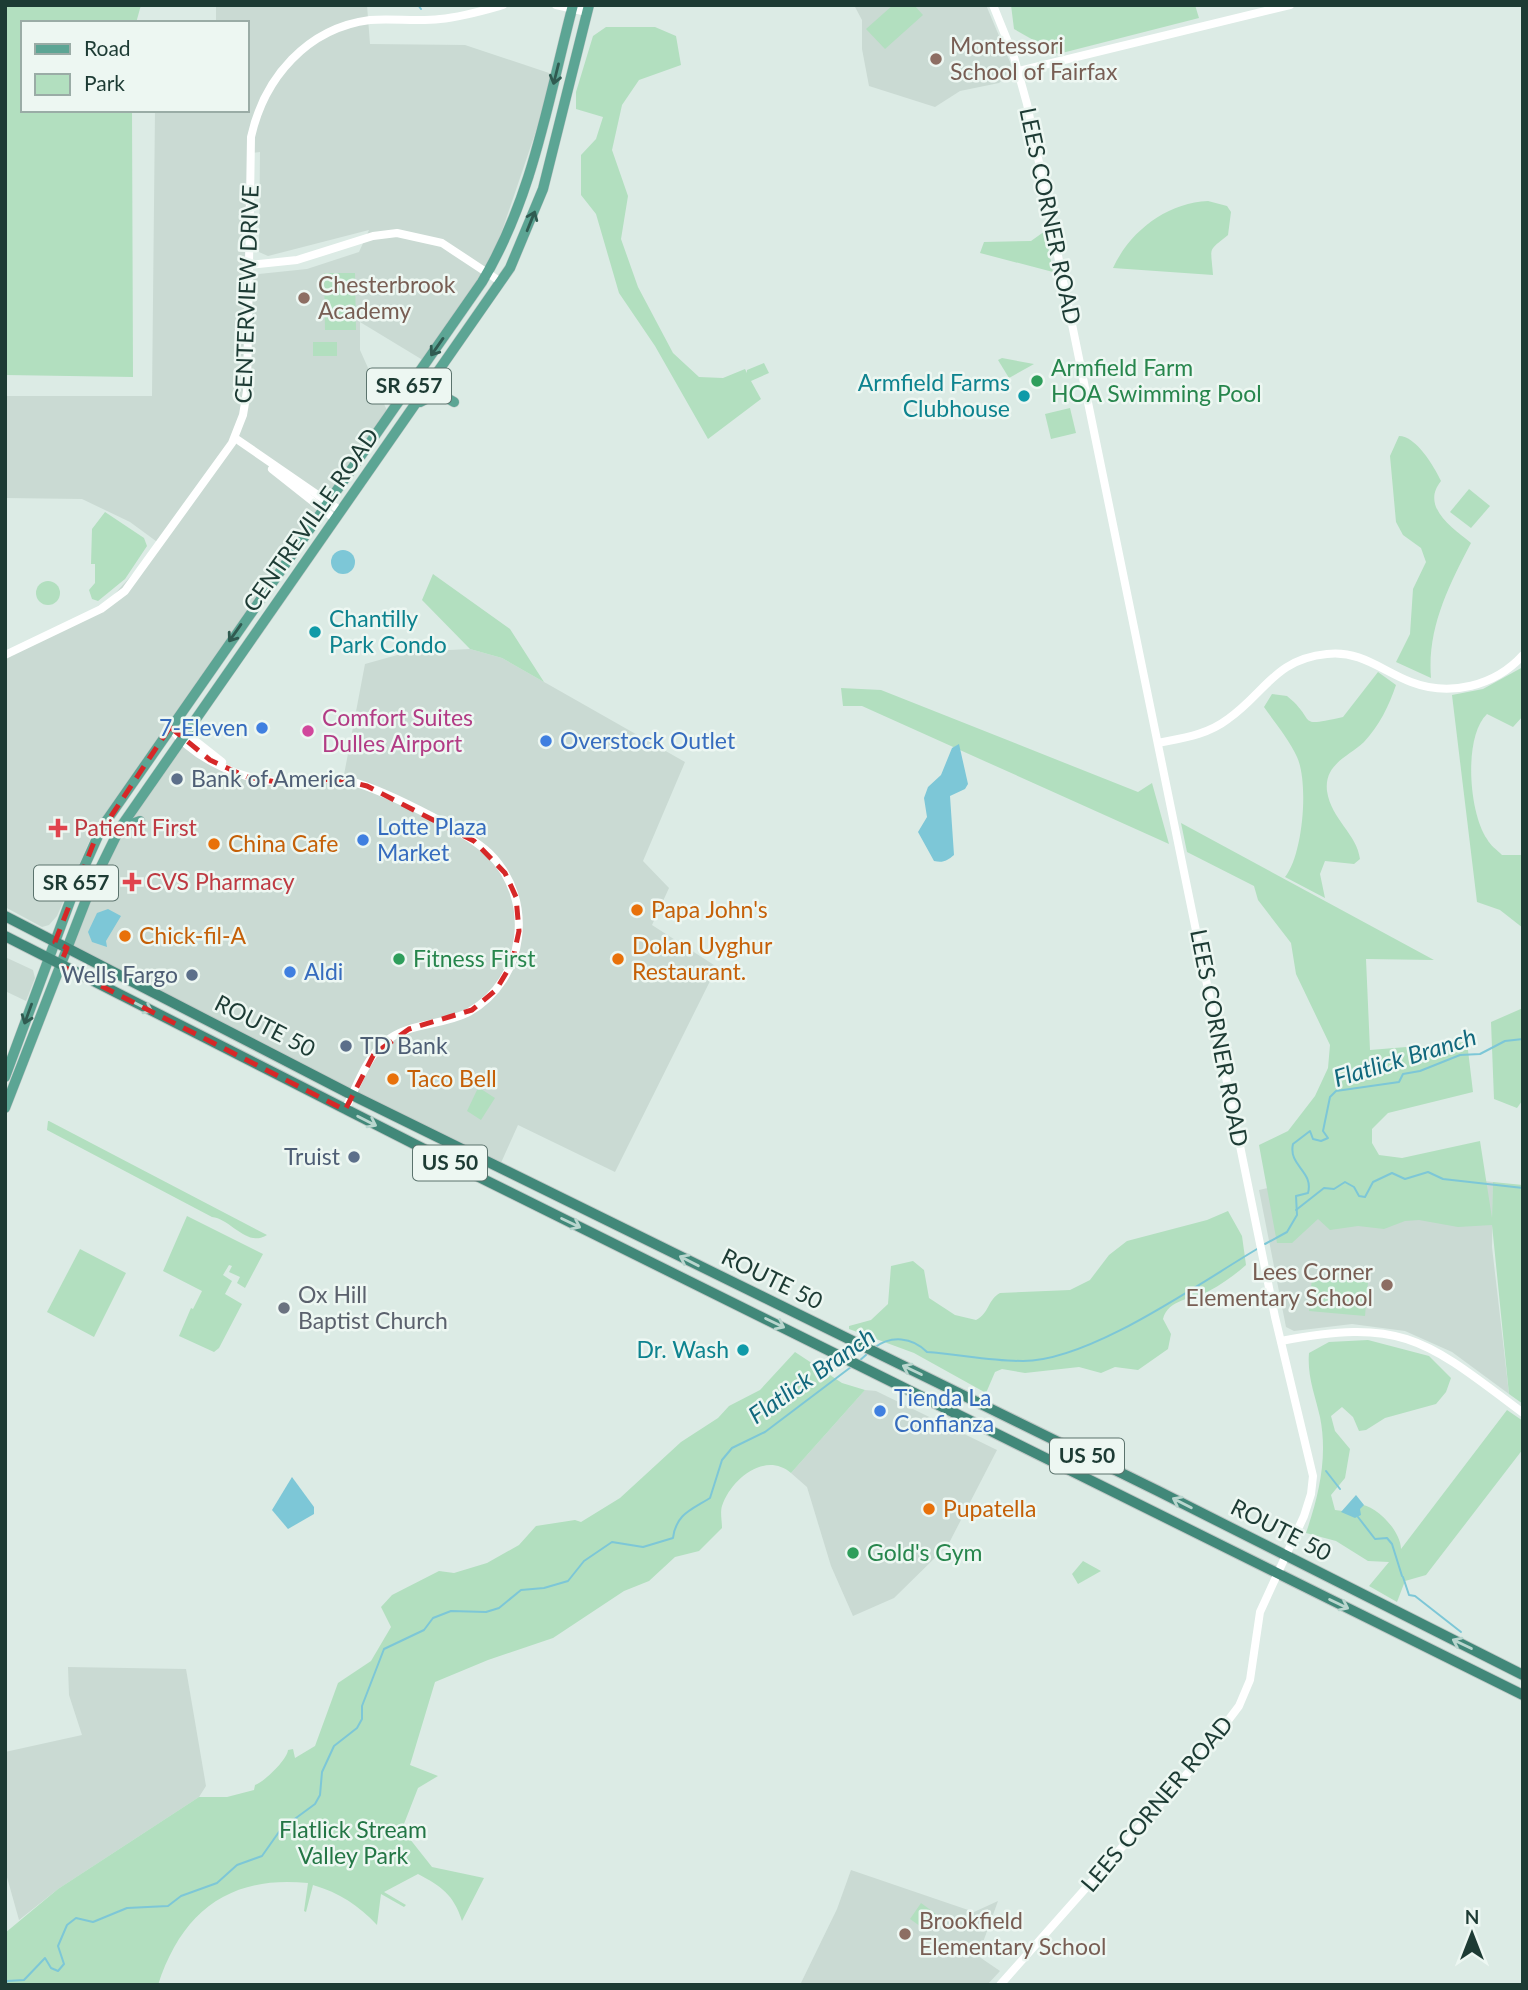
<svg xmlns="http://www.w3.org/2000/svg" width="1528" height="1990" viewBox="0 0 1528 1990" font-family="Lato,sans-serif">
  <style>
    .built { fill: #cadad3; fill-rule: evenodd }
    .green { fill: #b2dfbf }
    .water { fill: #7dc7d7 }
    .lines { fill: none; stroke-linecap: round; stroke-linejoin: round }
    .stream { stroke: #7dc7d7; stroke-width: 2 }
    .primary-casing { stroke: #c0c8c6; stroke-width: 11 }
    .trunk-casing { stroke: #c0c8c6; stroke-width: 12 }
    .tertiary { stroke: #fff; stroke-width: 8 }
    .primary { stroke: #5ca594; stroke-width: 10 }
    .trunk { stroke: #418879; stroke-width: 10 }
    .oneway { stroke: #305b51 }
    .oneway2 { stroke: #b9d6ce }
    .marked { fill: none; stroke: #d62828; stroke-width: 5; stroke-dasharray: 14 9; stroke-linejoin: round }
    .education-dot { fill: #8d6e63; stroke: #edf7f2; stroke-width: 2.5 }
    .leisure-dot { fill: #2e9e5b; stroke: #edf7f2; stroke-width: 2.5 }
    .culture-dot { fill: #0f9aa8; stroke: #edf7f2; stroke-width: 2.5 }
    .shop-dot { fill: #3f7fe0; stroke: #edf7f2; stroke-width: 2.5 }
    .hotel-dot { fill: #d1479c; stroke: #edf7f2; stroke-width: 2.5 }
    .service-dot { fill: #5c6f8a; stroke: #edf7f2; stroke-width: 2.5 }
    .health-dot { fill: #e0444e; stroke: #edf7f2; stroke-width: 2.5 }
    .food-dot { fill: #e8710a; stroke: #edf7f2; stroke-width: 2.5 }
    .worship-dot { fill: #6b7280; stroke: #edf7f2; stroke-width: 2.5 }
    .labels { text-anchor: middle; stroke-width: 5; stroke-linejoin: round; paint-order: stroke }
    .shield { fill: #edf7f2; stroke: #5b736d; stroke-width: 2 }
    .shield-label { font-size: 21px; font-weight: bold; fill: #1d3b34 }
    .education-label { font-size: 23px; fill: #785e54; stroke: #edf7f2; text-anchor: start }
    .street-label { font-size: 23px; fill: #1d3b34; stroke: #edf7f2 }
    .leisure-label { font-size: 23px; fill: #27864d; stroke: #edf7f2; text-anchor: start }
    .culture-label { font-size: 23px; fill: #0d838f; stroke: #edf7f2; text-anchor: end }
    .hotel-label { font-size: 23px; fill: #b23c85; stroke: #edf7f2; text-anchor: start }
    .shop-label { font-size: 23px; fill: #366cbe; stroke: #edf7f2; text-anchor: start }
    .service-label { font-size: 23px; fill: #4e5e75; stroke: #edf7f2; text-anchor: start }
    .health-label { font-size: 23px; fill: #be3a42; stroke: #edf7f2; text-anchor: start }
    .food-label { font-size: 23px; fill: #c56008; stroke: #edf7f2; text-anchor: start }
    .worship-label { font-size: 23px; fill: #5b616d; stroke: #edf7f2; text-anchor: start }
    .park-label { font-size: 23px; fill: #237645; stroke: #edf7f2 }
    .water-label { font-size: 24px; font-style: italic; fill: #11687d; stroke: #edf7f2 }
  </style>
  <rect width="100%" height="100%" fill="#dcebe5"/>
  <g class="built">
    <path d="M216,5H367L370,44L465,45L555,75L488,272L426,362L360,322V350L389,415L92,835L57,916L49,925L42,927L5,907V660L39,637L101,609L160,544L130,522L82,499L5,498V396H152L155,110H247V23H216ZM260,152L259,252L268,256L369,230L359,252L307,269L249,275L251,153Z"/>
    <path d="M854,5H986L1013,69L999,83L960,91L935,107L869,86L862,49V20Z"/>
    <path d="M470,649L502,658L685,762L643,861L669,888L652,925L717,967L615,1172L518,1125L500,1165L67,948L128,814L179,739L236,772L271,782L343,780L365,664L408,652Z"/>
    <path d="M5,957L33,970L35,978L26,1001L5,991Z"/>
    <path d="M1373,1163L1454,1178L1493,1182L1492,1247L1509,1394L1452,1352L1405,1331L1352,1324L1294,1331L1286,1327L1259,1190Z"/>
    <path d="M865,1390L876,1391L997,1450L948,1545L894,1598L853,1616L831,1566L807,1487L791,1473Z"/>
    <path d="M68,1667L186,1669L206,1786L199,1797L58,1889L19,1920L5,1870V1752L82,1735L69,1695Z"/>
    <path d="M851,1870L974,1912L998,1901L978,1956L1000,1971L987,1985H800L837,1909Z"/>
  </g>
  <g class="green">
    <path d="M5,5H141L136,23H23V110H132L133,377L5,375Z"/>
    <path d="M893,5H914L923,15L885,49L866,29Z"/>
    <path d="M1011,5H1195L1199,18L1058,54L1014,29Z"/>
    <path d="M606,27H655L676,36L681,65L639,80L622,105L612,150L628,196L621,239L638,287L673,353L699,377L723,378L745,369L747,373V370L764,363L769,373L751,381L761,399L708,439L655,346L619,293L596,214L581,195V155L596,139L603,117L576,109V92L593,36Z"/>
    <path d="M1208,201L1227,206L1231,212L1228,235C1207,252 1211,246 1213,275L1113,268C1130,231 1167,203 1208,201Z"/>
    <path d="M1045,231L1053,272L980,253L984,242L1031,241Z"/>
    <path d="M324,273H355L356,330H325Z"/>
    <rect x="313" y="342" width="24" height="14"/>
    <path d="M1002,358L1034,364L1009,378L998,360Z"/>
    <path d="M1070,408L1076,433L1051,439L1045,414Z"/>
    <path d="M1399,436C1416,436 1434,466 1441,481C1420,507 1453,528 1471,543C1448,587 1427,629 1431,678L1396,662L1410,634L1413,589L1426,562L1421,548L1403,535L1396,522L1390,456Z"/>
    <path d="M1469,489L1490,506L1471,528L1450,512Z"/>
    <path d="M105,512L144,538L147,546L125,579L98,601L92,599L89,590L95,583V564H91L92,529Z"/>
    <path d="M433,574L510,629L544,682L502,658L470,649L422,600Z"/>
    <circle cx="48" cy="593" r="12"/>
    <path d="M1523,667V716L1513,727L1487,714C1463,737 1469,813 1487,839C1490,845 1497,850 1502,855H1523V928L1500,910L1477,902L1452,695L1483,689Z"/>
    <path d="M1378,672L1396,685C1389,706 1379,726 1364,742C1348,757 1324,764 1327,791C1331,819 1357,834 1360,859L1354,864L1325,861L1320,874L1325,898L1285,877C1303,855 1309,783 1297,757C1289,739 1275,723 1264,707L1272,694L1287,696C1318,721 1294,728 1343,717Z"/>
    <path d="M841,688L881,690L1138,792L1152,783L1169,844L862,706H843Z"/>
    <path d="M1181,823L1434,960L1366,959L1370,1050L1467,1042L1473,1092L1388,1113L1372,1129V1143L1379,1155L1402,1158L1480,1141L1492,1218L1493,1182L1523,1185V1404L1509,1394L1492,1225L1458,1227L1419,1220L1405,1221L1384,1229L1358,1226L1330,1230L1318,1219L1292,1243H1277L1259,1145L1288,1131L1315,1096L1328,1068L1330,1045L1296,974L1291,943L1258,900L1254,886L1187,852Z"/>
    <path d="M1523,1008V1089L1522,1101L1517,1108L1494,1099L1491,1022Z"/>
    <path d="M481,1089L495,1098L481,1120L467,1111L477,1090Z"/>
    <path d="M48,1121H49L267,1235C247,1248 231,1219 212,1217L47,1130Z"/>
    <path d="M1228,1211L1242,1236L1246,1265C1235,1275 1222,1284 1209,1291C1193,1299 1168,1299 1163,1319L1171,1334L1168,1349L1138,1370L1115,1367L1101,1373L1079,1367L1025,1373L1002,1369L995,1372L986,1393L914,1353L849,1329V1326L871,1320L888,1304L891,1266L913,1261L924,1270L929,1298L955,1315L976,1320C989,1314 988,1299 1000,1293L1070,1290L1090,1280L1109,1255L1127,1241L1207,1220Z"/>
    <path d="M187,1216L263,1254L245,1288L237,1283L240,1277L229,1272L232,1266L229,1265L223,1275L232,1281L225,1294L242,1304L219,1348L214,1352L179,1336L191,1308L193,1309L202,1291L163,1271Z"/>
    <path d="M80,1249L126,1273L94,1337L47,1312Z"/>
    <path d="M1312,1277L1368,1282L1365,1316L1309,1311Z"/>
    <path d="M1368,1340L1429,1356L1451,1378L1446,1392L1436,1404L1385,1418L1366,1430L1359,1431L1353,1417L1342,1407L1331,1416L1335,1431L1350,1449L1345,1478L1331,1495L1335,1510L1343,1511L1356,1504C1375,1503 1401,1531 1401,1549L1507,1410L1523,1421V1449L1426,1575L1405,1581L1397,1602L1369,1586L1389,1562L1368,1561L1336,1541L1306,1533C1319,1495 1328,1457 1320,1417C1315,1395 1307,1376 1309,1353L1329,1342Z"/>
    <path d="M795,1352L842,1383L865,1390L791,1473C765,1451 731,1479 722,1506C720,1512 722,1521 722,1528L699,1551L675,1557L649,1581L624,1591L553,1638L488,1660L435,1682L410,1765L438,1776L418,1788L402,1829L432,1867L484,1878L462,1921C454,1895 441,1886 418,1874L384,1892L406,1905L404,1907L381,1894L377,1925C358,1905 340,1893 313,1885L306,1912L304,1911L308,1883C230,1875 182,1911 158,1985H5V1933L58,1889L199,1797H227L254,1790L255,1785C264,1782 287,1760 288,1750L293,1749L295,1758L315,1746L338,1683L371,1661L391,1627L381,1607L392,1595L439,1571L454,1573L487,1563L519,1545L536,1526L575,1520L581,1522L620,1498L681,1442L718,1418L729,1406L760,1390Z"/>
    <path d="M1083,1561L1101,1571L1078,1584L1072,1574Z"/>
    <path d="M921,1903L936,1914L927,1931L910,1919Z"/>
  </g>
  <g class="water">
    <circle cx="343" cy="562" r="12"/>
    <path d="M959,744L968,784L965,789L950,796L954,855C947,861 943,863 934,861L918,832L927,817L924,798L928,787L941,775L952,748Z"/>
    <path d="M108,909L121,916L106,941L107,947L92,942L88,932L97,913Z"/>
    <path d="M292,1477L314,1507V1514L288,1529L272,1510Z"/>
    <path d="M1356,1495L1364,1505L1360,1509L1361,1515L1355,1518L1341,1512Z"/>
  </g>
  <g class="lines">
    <g class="stream">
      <path d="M418,5L421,9"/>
      <path d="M1296,1210L1324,1188L1334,1189L1345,1182L1354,1187L1359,1196L1365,1197L1373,1182L1392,1173L1405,1179L1428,1172L1443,1179L1523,1188"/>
      <path d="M1265,1244L1287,1232L1297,1215L1296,1196L1308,1193C1314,1171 1288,1166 1293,1144L1310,1131L1313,1139L1321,1141L1328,1138L1323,1131L1330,1097L1336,1091L1399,1082L1403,1074L1420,1071L1460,1055L1480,1054L1505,1041L1523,1039"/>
      <path d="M874,1348C891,1335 912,1337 927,1352C958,1354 991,1361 1023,1361C1090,1361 1198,1284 1257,1249"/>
      <path d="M858,1362L867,1354"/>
      <path d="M1326,1471L1340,1489"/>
      <path d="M1358,1517L1375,1539L1387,1538L1392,1544L1402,1576"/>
      <path d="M1403,1577L1409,1595L1415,1596L1461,1632"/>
      <path d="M6,1985L7,1981L24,1980L45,1958L51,1968L58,1971L64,1964L58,1946L67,1925L76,1918L93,1922L127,1908L168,1906L181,1896L217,1883L237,1865L262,1856L281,1829L315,1804L320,1795L322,1772L334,1746L357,1728L362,1719V1706L384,1649L424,1630L433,1618L451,1611L486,1612L499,1608L521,1590L544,1588L568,1581L584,1561L612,1542L643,1547L673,1538C676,1514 691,1510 710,1498L722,1460L732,1448L765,1432L851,1367"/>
    </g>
    <defs>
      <g id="primary">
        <path d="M420,402L438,393L454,402"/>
        <path d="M120,828L140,821"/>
        <path d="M5,1077L76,885L102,827L482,282C533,197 548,100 573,5"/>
        <path d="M5,1108L91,887L120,828L510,268L543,189L589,5"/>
      </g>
      <g id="trunk">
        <path d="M5,916L352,1095L1158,1491L1523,1675"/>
        <path d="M5,936L483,1179L1523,1695"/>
      </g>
    </defs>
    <use href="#primary" class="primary-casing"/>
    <use href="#trunk" class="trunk-casing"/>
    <g class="tertiary">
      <path d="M556,5L587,12"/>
      <path d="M993,5L1014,57L1027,104L1275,1317L1313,1476L1311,1494L1304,1516L1260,1612L1250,1680L1239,1706L1193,1767L1000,1985"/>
      <path d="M1019,71L1290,5"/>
      <path d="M249,265L297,260L373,236L397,233L442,243L501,282"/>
      <path d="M235,438L341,511"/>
      <path d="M272,469L335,519"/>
      <path d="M5,655L101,609L125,591L232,443L243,415L247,391L251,137C264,78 307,28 370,20C393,18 417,22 440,19C462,17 482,11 503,5"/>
      <path d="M170,727C195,760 245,782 286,782C305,782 324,776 344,780C375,785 466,831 489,853C536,899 526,980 469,1012C442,1026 409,1022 385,1042C366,1058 356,1088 345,1110"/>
      <path d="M170,727L184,732L222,762"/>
      <path d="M1158,743C1183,738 1207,735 1228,719C1265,693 1275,659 1327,654C1361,650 1382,671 1411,682C1450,697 1495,686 1523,655"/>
      <path d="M1281,1341C1404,1317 1427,1341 1523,1413"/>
    </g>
    <use href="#primary" class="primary"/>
    <use href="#trunk" class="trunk"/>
  </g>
  <defs><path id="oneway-shaft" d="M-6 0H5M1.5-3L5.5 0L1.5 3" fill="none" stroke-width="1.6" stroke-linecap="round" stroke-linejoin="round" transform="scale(1.75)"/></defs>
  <g class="oneway">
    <use href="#oneway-shaft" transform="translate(556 74) rotate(104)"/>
    <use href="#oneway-shaft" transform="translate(531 221) rotate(-68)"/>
    <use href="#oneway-shaft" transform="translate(437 347) rotate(125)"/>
    <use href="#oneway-shaft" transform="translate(235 633) rotate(125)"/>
    <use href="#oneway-shaft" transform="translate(28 1014) rotate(110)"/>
  </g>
  <g class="oneway2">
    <use href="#oneway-shaft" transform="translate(143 1007) rotate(27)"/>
    <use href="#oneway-shaft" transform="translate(367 1121) rotate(27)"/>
    <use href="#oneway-shaft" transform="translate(571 1223) rotate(26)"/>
    <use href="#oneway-shaft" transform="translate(689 1261) rotate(-153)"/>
    <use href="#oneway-shaft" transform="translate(775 1323) rotate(26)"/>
    <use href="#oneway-shaft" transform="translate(912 1370) rotate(-154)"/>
    <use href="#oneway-shaft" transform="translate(1182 1503) rotate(-153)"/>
    <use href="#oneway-shaft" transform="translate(1339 1604) rotate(26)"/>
    <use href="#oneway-shaft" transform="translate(1462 1644) rotate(-154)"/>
  </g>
  <path class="marked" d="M170,727L210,760L247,777L276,782L337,779L367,786L474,841L505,873L516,897L519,931L512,963L496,990L472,1010L409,1029L374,1054L345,1110L60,965L67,948L55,942L94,842Z"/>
  <g class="education-dot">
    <circle cx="936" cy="59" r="7"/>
    <circle cx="304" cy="298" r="7"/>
    <circle cx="1387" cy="1285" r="7"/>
    <circle cx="905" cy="1934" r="7"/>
  </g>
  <g class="leisure-dot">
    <circle cx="1037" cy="381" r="7"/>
    <circle cx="399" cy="959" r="7"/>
    <circle cx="853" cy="1553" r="7"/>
  </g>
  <g class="culture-dot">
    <circle cx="1024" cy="396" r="7"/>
    <circle cx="315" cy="632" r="7"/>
    <circle cx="743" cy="1350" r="7"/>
  </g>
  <g class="shop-dot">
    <circle cx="262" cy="728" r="7"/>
    <circle cx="546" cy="741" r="7"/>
    <circle cx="363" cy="840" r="7"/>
    <circle cx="290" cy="972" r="7"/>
    <circle cx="880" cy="1411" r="7"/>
  </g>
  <circle class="hotel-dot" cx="308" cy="731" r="7"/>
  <g class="service-dot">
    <circle cx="177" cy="779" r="7"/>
    <circle cx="192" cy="975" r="7"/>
    <circle cx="346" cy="1046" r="7"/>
    <circle cx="354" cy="1157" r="7"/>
  </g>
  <g class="health-dot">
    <path d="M54.5 817.5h7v7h7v7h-7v7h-7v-7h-7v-7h7z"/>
    <path d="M128.5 871.5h7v7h7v7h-7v7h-7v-7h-7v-7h7z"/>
  </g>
  <g class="food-dot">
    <circle cx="214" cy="844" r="7"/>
    <circle cx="637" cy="910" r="7"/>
    <circle cx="125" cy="936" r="7"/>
    <circle cx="618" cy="959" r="7"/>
    <circle cx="393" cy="1079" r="7"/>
    <circle cx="929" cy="1509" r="7"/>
  </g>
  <circle class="worship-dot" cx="284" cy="1308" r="7"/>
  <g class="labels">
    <g class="shield">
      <rect x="367" y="368.5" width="84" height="35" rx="5"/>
      <rect x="34" y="865.5" width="84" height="35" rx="5"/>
      <rect x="413" y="1145.5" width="74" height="35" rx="5"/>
      <rect x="1050" y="1438.5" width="74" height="35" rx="5"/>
    </g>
    <g class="shield-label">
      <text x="409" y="393">SR 657</text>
      <text x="76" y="890">SR 657</text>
      <text x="450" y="1170">US 50</text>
      <text x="1087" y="1463">US 50</text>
    </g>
    <g class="education-label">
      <text x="950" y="54">Montessori<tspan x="950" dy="26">School of Fairfax</tspan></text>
      <text x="318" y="293">Chesterbrook<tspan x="318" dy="26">Academy</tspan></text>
      <text x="1373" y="1280" text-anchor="end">Lees Corner<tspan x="1373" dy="26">Elementary School</tspan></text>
      <text x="919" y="1929">Brookfield<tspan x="919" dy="26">Elementary School</tspan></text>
    </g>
    <g class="street-label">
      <text transform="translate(1050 216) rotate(78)" y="8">LEES CORNER ROAD</text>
      <text transform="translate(247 294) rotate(-88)" y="8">CENTERVIEW DRIVE</text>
      <text transform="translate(311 520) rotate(-55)" y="8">CENTREVILLE ROAD</text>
      <text transform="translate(265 1026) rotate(27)" y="8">ROUTE 50</text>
      <text transform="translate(1219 1038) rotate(79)" y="8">LEES CORNER ROAD</text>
      <text transform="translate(772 1279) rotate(26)" y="8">ROUTE 50</text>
      <text transform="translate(1281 1530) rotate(27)" y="8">ROUTE 50</text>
      <text transform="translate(1157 1804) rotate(-50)" y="8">LEES CORNER ROAD</text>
    </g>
    <g class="leisure-label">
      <text x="1051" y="376">Armfield Farm<tspan x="1051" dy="26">HOA Swimming Pool</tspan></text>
      <text x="413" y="967">Fitness First</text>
      <text x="867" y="1561">Gold's Gym</text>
    </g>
    <g class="culture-label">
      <text x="1010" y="391">Armfield Farms<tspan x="1010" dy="26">Clubhouse</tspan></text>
      <text x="329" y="627" text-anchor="start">Chantilly<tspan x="329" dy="26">Park Condo</tspan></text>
      <text x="729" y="1358">Dr. Wash</text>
    </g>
    <g class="hotel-label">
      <text x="322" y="726">Comfort Suites<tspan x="322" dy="26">Dulles Airport</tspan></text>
    </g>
    <g class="shop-label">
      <text x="248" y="736" text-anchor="end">7-Eleven</text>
      <text x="560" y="749">Overstock Outlet</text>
      <text x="377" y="835">Lotte Plaza<tspan x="377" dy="26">Market</tspan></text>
      <text x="304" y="980">Aldi</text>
      <text x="894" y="1406">Tienda La<tspan x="894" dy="26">Confianza</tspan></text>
    </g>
    <g class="service-label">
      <text x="191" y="787">Bank of America</text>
      <text x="178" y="983" text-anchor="end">Wells Fargo</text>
      <text x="360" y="1054">TD Bank</text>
      <text x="340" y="1165" text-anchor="end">Truist</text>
    </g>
    <g class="health-label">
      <text x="74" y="836">Patient First</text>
      <text x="146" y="890">CVS Pharmacy</text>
    </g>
    <g class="food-label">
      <text x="228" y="852">China Cafe</text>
      <text x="651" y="918">Papa John's</text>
      <text x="139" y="944">Chick-fil-A</text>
      <text x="632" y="954">Dolan Uyghur<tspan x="632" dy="26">Restaurant.</tspan></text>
      <text x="407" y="1087">Taco Bell</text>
      <text x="943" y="1517">Pupatella</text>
    </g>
    <g class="worship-label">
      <text x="298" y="1303">Ox Hill<tspan x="298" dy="26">Baptist Church</tspan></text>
    </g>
    <g class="park-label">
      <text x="353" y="1838">Flatlick Stream<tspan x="353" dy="26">Valley Park</tspan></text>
    </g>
    <g class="water-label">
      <text transform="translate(1405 1058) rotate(-17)" y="8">Flatlick Branch</text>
      <text transform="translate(812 1376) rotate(-35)" y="8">Flatlick Branch</text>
    </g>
  </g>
  <rect width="1528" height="1990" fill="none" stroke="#1d3b34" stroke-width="14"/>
  <rect x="21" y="21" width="228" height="91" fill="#edf7f2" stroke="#9aaca6" stroke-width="2"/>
  <rect x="35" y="44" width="35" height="10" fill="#5ca594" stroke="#9aaca6" stroke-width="2"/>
  <text x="84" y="56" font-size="21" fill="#1d3b34">Road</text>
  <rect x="35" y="74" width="35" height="21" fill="#b2dfbf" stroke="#9aaca6" stroke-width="2"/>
  <text x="84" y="91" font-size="21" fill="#1d3b34">Park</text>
  <g transform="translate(1472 1934)" stroke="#edf7f2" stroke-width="5" paint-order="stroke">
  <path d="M0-5L12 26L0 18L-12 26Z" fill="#1d3b34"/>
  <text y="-10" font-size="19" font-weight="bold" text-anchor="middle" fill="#1d3b34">N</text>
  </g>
</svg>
